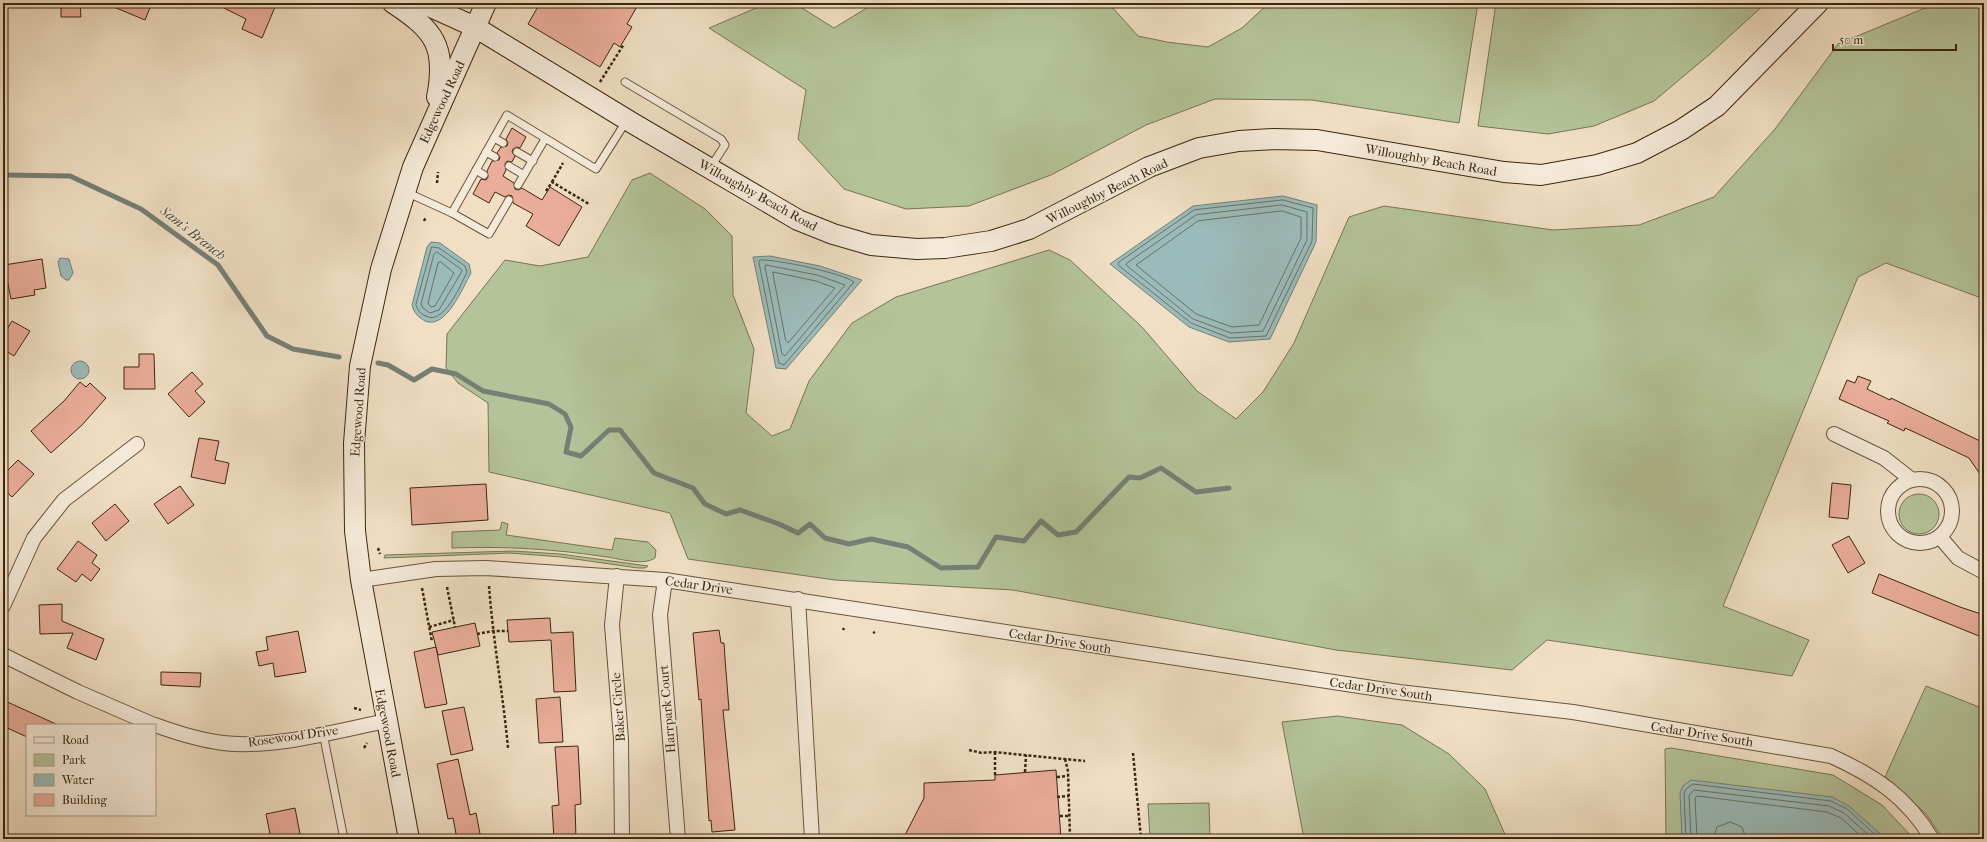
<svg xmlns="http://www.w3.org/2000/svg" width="1987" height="842" font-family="'IM FELL French Canon',serif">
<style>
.green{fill:#b4c399;stroke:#787554}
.water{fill:#9bbbba;stroke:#758075}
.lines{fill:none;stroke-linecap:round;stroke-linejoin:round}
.shore{stroke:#6b7164;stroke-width:1}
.stream{stroke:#758075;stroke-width:5}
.building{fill:#eaad9b;stroke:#3b270e}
.lane-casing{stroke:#68553c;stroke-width:9}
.street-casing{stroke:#68553c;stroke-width:16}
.secondary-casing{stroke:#3b270e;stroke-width:22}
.path{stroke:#3b270e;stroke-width:2.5;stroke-dasharray:3 2;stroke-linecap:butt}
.lane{stroke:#f5ead9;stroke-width:7}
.street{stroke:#f5ead9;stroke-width:14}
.secondary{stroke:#f5ead9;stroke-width:20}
.labels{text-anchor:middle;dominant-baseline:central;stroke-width:3;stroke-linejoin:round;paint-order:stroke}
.street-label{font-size:13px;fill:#3b270e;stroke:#f5ead9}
.water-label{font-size:14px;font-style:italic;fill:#534c39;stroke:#f5ead9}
</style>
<rect width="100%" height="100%" fill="#f0dfc4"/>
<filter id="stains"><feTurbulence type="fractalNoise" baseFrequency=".005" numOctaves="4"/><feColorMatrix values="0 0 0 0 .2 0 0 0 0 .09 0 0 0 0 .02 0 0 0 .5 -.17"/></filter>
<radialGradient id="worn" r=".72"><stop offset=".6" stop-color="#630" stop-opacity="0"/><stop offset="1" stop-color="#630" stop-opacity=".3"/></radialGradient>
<!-- green -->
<g class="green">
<polygon points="768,3 794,3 834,28 875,3 1112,3 1113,8 1138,36 1167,42 1208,47 1242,28 1269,3 1478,3 1459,123 1312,100 1215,99 1146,125 1051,175 969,206 906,209 844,189 798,139 806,90 709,28"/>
<polygon points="1496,3 1766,3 1710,54 1654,101 1594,126 1548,134 1478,126"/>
<polygon points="1937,3 1984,3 1984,299 1886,263 1858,277 1723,606 1809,640 1792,676 1547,640 1512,670 1336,650 1013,590 835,580 688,559 670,513 489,472 488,403 458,383 446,368 447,334 505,260 540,266 588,257 632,180 650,173 705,209 732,236 733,295 754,349 746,413 772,436 790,429 809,381 852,323 896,297 1049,250 1070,260 1142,327 1197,391 1236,419 1263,392 1294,343 1349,217 1384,206 1553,230 1639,225 1714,197 1775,129 1838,44"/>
<circle cx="1919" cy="514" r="20"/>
<path d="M 502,522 L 508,524 L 506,535 L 612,550 L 615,538 L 648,542 L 656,550 L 655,558 C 643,566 621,559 607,557 C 554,549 505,546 452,548 L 452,532 L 500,530 Z"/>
<polygon points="513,551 560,554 648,566 645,568 638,568 561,557 510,553 384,558 385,555"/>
<polygon points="1926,686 1984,709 1984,839 1943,839 1926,814 1885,777"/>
<polygon points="1337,716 1402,725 1449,754 1485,789 1507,839 1304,839 1282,722"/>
<polygon points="1671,748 1833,775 1882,805 1914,839 1666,839 1665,749"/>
<polygon points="1209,803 1210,839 1150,839 1148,804"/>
</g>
<!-- water -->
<g class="water">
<polygon points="1283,196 1317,205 1316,242 1270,339 1229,342 1189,327 1110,264 1193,206"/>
<path d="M 431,242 L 440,243 L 469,264 L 471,273 C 463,287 446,330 425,321 C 418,317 414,313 412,305 L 427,247 Z"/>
<polygon points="770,256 820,266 862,280 786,369 776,368 753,257"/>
<polygon points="60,258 69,259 73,273 69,280 66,280 61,276 58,262"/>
<circle cx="80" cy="370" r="9"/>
<polygon points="1691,780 1832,797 1849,806 1886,839 1736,839 1730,837 1724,839 1682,839 1680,793 1683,786"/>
</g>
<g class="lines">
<!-- shore -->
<g class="shore">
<polygon points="1283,200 1313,208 1312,241 1266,336 1230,338 1191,323 1118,265 1119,262 1194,210"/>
<polygon points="1282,205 1307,212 1307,240 1263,331 1231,333 1193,319 1126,265 1127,263 1196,215"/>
<polygon points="1282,211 1301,217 1301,238 1259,325 1232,327 1196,314 1136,265 1198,221"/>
<path d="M 432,247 L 439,248 L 465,266 L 467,272 C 461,285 443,326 426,316 C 420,314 418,310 416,305 Z"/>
<polygon points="437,252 461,269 462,271 439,310 430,313 423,308 421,304 434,254"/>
<path d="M 760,260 C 776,259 842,273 854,282 L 784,365 L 779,363 L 759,263 Z"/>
<polygon points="441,262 454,273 435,306 431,307 428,303 438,263"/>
<polygon points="766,265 817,275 845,285 785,356 782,354 765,267"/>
<polygon points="773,272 816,281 835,288 788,343 786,341"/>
<polyline points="1686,839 1684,793 1686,789 1693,784 1831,801 1847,809 1880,839"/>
<polyline points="1691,839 1689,795 1694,790 1829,806 1844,813 1873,839"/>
<polyline points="1697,839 1695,798 1697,796 1827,812 1841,818 1864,839"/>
<polyline points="1713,839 1717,827 1730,822 1742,827 1746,839"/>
</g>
<!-- stream -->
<g class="stream">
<polyline points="3,175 70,176 141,209 218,265 267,336 293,349 339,357"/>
<polyline points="378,363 388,365 414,380 432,369 456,374 483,391 549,404 565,414 571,427 566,452 581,456 609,430 620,430 654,473 693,488 705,504 726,514 740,510 779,524 798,533 810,524 825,538 849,544 871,539 908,547 941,568 978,567 996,537 1024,541 1041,521 1058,535 1076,532 1129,477 1140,478 1161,468 1196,492 1229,488"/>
</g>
</g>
<!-- building -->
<g class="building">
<polygon points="61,3 80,3 81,17 61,17"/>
<polygon points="104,3 152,3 145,20"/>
<polygon points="214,3 267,3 275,7 262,38 242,29 246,19"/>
<polygon points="540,3 639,3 627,24 632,27 620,47 614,43 600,67 528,24"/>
<polygon points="512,128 526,137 520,148 517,147 513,149 512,152 515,156 512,162 507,161 505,164 506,170 503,176 514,183 515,189 518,190 522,188 542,200 550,187 582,207 559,246 526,226 533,214 513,203 512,196 509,195 505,197 495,192 489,203 473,194 481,179 486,180 488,177 487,171 492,161 499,160 500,157 497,153 501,147 507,146 508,143 506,139"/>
<polygon points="42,259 46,288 34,290 35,295 11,299 4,265"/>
<polygon points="12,321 30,331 14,356 3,349 3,336"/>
<polygon points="139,354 154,354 155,389 124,389 124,367 139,367"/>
<polygon points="192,372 203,384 195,391 205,402 189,417 168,394"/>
<polygon points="1858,376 1871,381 1867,389 1890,400 1891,398 1980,441 1984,447 1984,480 1969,458 1914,432 1905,428 1904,431 1887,423 1889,421 1839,399 1847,380 1855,383"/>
<polygon points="80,382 86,387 90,383 106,398 82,425 51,453 31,431 64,401"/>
<polygon points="199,438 219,441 215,460 229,463 225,484 191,477"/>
<polygon points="18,460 34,474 12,497 3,489 3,475"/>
<polygon points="1832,483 1851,485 1848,519 1829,517"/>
<polygon points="486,484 488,520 412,525 410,488"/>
<polygon points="180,486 194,505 168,524 154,504"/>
<polygon points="115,504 129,521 106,541 92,523"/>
<polygon points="1849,536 1865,563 1848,573 1832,545"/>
<polygon points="78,541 97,555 92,563 100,569 91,581 82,574 76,582 57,569"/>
<polygon points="1879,574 1960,607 1984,615 1984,638 1872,593"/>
<polygon points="62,604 62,621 104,639 96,660 67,648 73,633 40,634 39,605"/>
<polygon points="550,618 551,633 573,632 576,691 554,692 551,640 509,642 507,620"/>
<polygon points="475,623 480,646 438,655 432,632"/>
<polygon points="719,630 721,643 724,643 725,658 729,710 723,710 735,830 712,832 711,820 709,821 701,699 699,700 693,633"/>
<polygon points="298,631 306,672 275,677 273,663 259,666 256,652 268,650 266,637"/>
<polygon points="436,647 447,704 425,708 414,652"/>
<polygon points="161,672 201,673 200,687 161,685"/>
<polygon points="560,697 563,742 539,743 536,699"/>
<polygon points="3,700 58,725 27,725 27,737 3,726"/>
<polygon points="464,707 473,750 451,755 442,711"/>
<polygon points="578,746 581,804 575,805 576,839 554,839 552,806 559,805 555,747"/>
<polygon points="458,759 470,815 476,813 481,839 457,839 453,818 448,819 437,764"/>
<polygon points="1056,770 1061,839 903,839 924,798 924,783 995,780 995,775"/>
<polygon points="295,808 301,839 271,839 266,814"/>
</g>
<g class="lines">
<defs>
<g id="lane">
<polyline points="625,82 721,139 725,145 710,168"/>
<polyline points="494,138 503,143"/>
<polyline points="486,152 495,157"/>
<polyline points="517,152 533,161"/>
<polyline points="509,166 524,175"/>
<polyline points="476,170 484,175"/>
<polyline points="518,185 545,139"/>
<polyline points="406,192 452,213 507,115 596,169 627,120"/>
<polyline points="452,213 489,234 509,200"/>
<polyline points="323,733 344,839"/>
</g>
<g id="street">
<polyline points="1834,434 1884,458 1912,480"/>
<circle cx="1920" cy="511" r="32"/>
<polyline points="1940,537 1958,558 1984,572"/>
<polyline points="617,576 612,625 621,739 622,839"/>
<path d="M 361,580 L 436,569 L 486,568 L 665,580 L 1399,692 L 1573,712 L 1831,756 C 1875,776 1907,797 1932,839"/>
<polyline points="665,580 660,615 678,839"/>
<polyline points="798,599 812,839"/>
<polyline points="3,606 34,538 64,500 137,444"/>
<polyline points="3,655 78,692 154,725"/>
<path d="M 155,725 C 177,733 199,740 223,743 C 272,749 337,731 386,721"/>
</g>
<g id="secondary">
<path d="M 393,3 C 434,30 447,46 437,97"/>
<polyline points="422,3 475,27 634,124 798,220 833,234 871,245 917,249 945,248 991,241 1029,229 1149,167 1199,148 1239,141 1274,139 1317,140 1504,172 1541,175 1597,165 1637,153 1681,130 1717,106 1818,3"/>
<polyline points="409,839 361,580 355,531 354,443 360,366 381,269 413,167 486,3"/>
</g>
</defs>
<!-- lane casing -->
<use href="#lane" class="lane-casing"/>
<!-- street casing -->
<use href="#street" class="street-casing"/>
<!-- secondary casing -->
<use href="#secondary" class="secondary-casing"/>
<!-- path -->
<g class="path">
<polyline points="600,82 624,44"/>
<polyline points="552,182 563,163"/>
<polyline points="437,183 438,172"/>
<polyline points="546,191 552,182 589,204"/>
<polyline points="424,221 426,217"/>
<polyline points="378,548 380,554"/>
<path d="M 489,586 C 493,640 503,694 508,748"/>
<polyline points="447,587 455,627"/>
<polyline points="422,588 432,642"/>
<polyline points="429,627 454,620"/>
<polyline points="843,630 844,628"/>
<polyline points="873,632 875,633"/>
<polyline points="477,634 493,631 508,631"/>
<polyline points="354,708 361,710"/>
<polyline points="364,748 367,743"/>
<polyline points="969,750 982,753 993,752 1085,761"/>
<polyline points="995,752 995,775"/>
<polyline points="1133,753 1141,839"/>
<polyline points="1065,759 1068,771 1070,836 1074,839"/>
<polyline points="1025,772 1026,755"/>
<polyline points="1057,777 1068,776"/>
<polyline points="1057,797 1069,796"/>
<polyline points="1060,816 1070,816"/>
</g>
<!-- lane -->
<use href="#lane" class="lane"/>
<!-- street -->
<use href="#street" class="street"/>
<!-- secondary -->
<use href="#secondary" class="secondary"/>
</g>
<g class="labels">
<!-- street labels -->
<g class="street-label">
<text transform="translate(442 102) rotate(-65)">Edgewood Road</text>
<text transform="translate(1431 160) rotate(10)">Willoughby Beach Road</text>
<text transform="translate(1107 191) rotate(-26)">Willoughby Beach Road</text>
<text transform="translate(758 195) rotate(29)">Willoughby Beach Road</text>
<text transform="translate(358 412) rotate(-86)">Edgewood Road</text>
<text transform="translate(699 585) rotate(8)">Cedar Drive</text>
<text transform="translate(1060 641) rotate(9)">Cedar Drive South</text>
<text transform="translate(1381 689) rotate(8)">Cedar Drive South</text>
<text transform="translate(618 707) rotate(-94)">Baker Circle</text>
<text transform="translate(667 709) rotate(-95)">Harrpark Court</text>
<text transform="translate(388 733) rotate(79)">Edgewood Road</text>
<text transform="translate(1702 734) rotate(9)">Cedar Drive South</text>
<text transform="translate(293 736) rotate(-8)">Rosewood Drive</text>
</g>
<!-- water labels -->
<g class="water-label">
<text transform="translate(193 233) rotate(38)">Sam's Branch</text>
</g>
</g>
<!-- margin -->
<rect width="1987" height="842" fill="none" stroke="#f0dfc4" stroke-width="16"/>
<rect x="4" y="4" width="1979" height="834" fill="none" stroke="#3b270e" stroke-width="2"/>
<rect x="8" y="8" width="1971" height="826" fill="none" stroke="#3b270e"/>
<!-- legend -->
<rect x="26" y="724" width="130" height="92" fill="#f5ead9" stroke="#ab9c88"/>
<rect x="34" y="737" width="20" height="6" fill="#f5ead9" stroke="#ab9c88"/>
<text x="62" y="744" font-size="12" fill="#3b270e">Road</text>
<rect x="34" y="754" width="20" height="12" fill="#b4c399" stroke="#ab9c88"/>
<text x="62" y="764" font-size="12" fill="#3b270e">Park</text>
<rect x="34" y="774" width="20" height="12" fill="#9bbbba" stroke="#ab9c88"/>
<text x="62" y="784" font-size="12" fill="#3b270e">Water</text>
<rect x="34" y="794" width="20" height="12" fill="#eaad9b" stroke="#ab9c88"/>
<text x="62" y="804" font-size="12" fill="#3b270e">Building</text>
<!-- scale -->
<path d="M1833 44v6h123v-6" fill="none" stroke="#3b270e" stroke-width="2"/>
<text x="1839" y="44" font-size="12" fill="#3b270e" stroke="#f5ead9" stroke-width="3" paint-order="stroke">50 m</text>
<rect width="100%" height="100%" filter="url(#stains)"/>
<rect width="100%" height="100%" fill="url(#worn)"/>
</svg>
